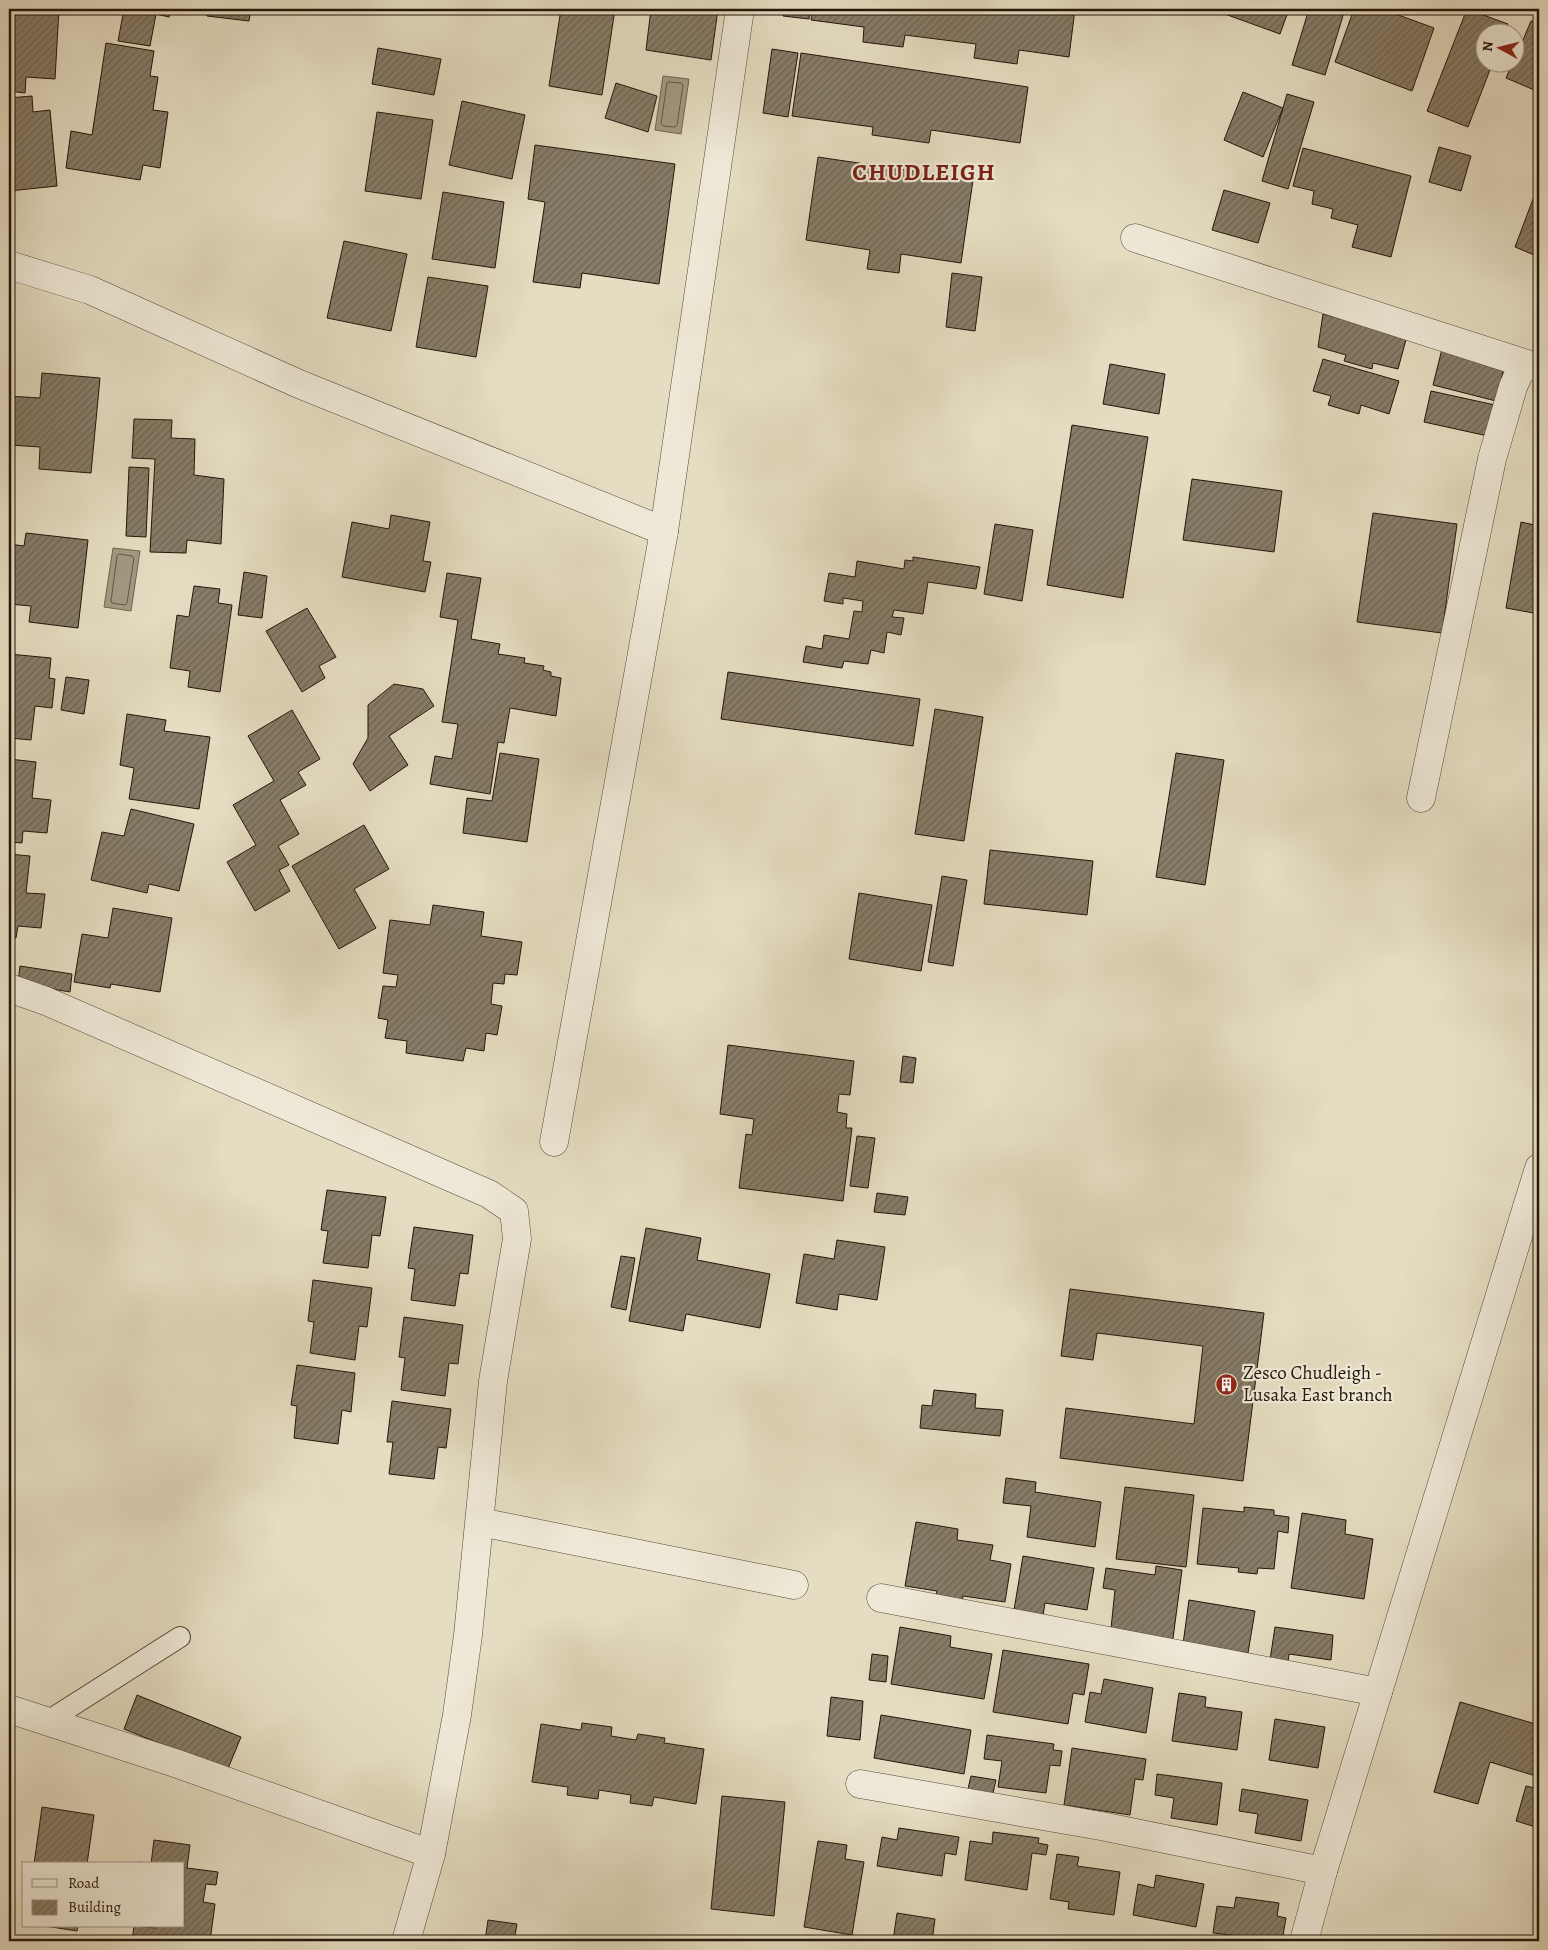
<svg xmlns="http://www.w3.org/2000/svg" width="1548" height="1950" font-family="Alegreya,serif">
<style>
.water{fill:#a39983;stroke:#6f6452}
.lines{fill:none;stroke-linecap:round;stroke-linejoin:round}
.shore{stroke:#625746;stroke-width:1}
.building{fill:url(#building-hatch);stroke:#221509}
.service-casing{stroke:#534737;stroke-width:22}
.minor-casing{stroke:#534737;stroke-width:29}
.service{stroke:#eee9d7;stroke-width:20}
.minor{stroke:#eee9d7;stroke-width:28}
.labels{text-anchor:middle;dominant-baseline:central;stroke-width:4.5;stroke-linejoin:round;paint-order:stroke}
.poi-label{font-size:19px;fill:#221509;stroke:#eee9d7;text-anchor:start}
.district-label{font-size:24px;font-weight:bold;letter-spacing:1px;fill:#7a1f14;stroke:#eee9d7}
</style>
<defs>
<pattern id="building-hatch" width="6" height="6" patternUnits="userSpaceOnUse" patternTransform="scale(1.25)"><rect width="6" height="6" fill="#877d69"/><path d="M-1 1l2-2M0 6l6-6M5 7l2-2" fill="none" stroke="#6e6555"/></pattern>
</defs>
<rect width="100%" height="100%" fill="#e5ddc2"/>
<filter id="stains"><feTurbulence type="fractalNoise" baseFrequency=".004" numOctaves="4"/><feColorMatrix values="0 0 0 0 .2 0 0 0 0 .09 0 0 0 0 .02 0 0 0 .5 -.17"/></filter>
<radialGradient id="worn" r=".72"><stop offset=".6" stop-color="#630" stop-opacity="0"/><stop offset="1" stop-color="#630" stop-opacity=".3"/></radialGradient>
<!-- water -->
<g class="water">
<polygon points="663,76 689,79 681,134 655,130"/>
<polygon points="113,548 140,551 131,611 104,607"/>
</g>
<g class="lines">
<!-- shore -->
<g class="shore">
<polygon points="669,82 681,83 683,85 677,125 675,127 663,126 661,124 667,83"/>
<polygon points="119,554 132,556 134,558 127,603 125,605 112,603 111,601 117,556"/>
</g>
</g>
<!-- building -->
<g class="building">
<polygon points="9,9 59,9 55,79 26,77 25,93 9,91"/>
<polygon points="124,9 171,9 169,17 156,14 150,46 118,41"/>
<polygon points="208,9 251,9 249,21 207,16"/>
<polygon points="561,9 615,9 602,95 549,86"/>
<polygon points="651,9 718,9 711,60 646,50"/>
<polygon points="784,9 810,9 809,19 783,16"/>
<polygon points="812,9 1075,9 1069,57 1019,50 1017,64 974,58 976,44 905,35 903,47 863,42 864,27 811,20"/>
<polygon points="1211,9 1289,9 1280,34"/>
<polygon points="1309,9 1345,9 1325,75 1292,65"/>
<polygon points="1354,9 1382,9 1434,28 1412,91 1335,62"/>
<polygon points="1467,9 1508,24 1505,32 1486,32 1486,62 1493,62 1468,127 1427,111"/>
<polygon points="1531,21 1539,24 1539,92 1506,78 1513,62 1516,62 1516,57"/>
<polygon points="106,43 154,51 150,76 158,77 153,110 168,112 160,168 143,165 140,180 66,168 71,131 92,135"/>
<polygon points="378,48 441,59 434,95 372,84"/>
<polygon points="772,49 798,53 788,117 763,113"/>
<polygon points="801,53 1028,87 1020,143 931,130 929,143 872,135 873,127 792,116"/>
<polygon points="616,83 657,96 648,132 605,118"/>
<polygon points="1243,92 1283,108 1263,157 1224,140"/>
<polygon points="1287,94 1314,102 1288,189 1262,181"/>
<polygon points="32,96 33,112 50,110 57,186 9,191 9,98"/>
<polygon points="462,101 525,115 512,179 449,165"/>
<polygon points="377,112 433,120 421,199 365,191"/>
<polygon points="535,145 675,164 659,284 582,273 580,288 533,282 545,202 528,199"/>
<polygon points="1439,147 1471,156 1461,191 1429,182"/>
<polygon points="1303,148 1411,176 1391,257 1352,247 1358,225 1331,218 1333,209 1312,204 1314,191 1293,186"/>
<polygon points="818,157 973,180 961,263 901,254 899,273 867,269 870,250 806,240"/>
<polygon points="1224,190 1270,203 1258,243 1212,230"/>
<polygon points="1536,191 1539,192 1539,257 1515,247"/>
<polygon points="443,192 504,202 495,268 432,259"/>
<polygon points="344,241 407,254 391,331 327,318"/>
<polygon points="952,273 982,277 975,331 946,327"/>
<polygon points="428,277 488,286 476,357 416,347"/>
<polygon points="1323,314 1407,336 1398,369 1373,363 1372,369 1344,361 1346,355 1318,347"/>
<polygon points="1442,349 1505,364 1496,401 1433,385"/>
<polygon points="1323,359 1399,381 1389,414 1361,405 1359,414 1328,405 1331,396 1313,391"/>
<polygon points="1110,364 1165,374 1159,414 1103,404"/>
<polygon points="42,373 100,378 91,473 39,469 40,447 9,445 9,396 40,398"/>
<polygon points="1431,391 1495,405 1488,436 1424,422"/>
<polygon points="134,419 172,420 171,438 195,439 194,475 224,479 221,544 187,540 186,553 150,552 155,459 132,458"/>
<polygon points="1072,425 1148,437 1123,598 1047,585"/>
<polygon points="129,467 149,468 146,537 126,536"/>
<polygon points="1192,479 1282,491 1274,552 1183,540"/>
<polygon points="1373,513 1457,524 1442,633 1357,622"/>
<polygon points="391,515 430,522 423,561 431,562 425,592 342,577 352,522 389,529"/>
<polygon points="1521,522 1539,526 1539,614 1506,608"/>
<polygon points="995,524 1033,530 1022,601 984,594"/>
<polygon points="26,533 88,540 78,628 29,622 31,606 9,604 9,544 24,546"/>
<polygon points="913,557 980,567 976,589 928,582 923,614 894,610 892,617 904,618 901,635 887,632 884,653 871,650 868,664 844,661 842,668 803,662 806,646 822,649 824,635 849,639 854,611 862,612 863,601 843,598 843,604 824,601 829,573 855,577 857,561 904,569 905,560 913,561"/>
<polygon points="244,572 267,576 262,618 238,615"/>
<polygon points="447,573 481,578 471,639 500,644 498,654 525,658 524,663 544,666 543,670 551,672 551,676 561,678 556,716 510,708 504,743 498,742 490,794 430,784 435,756 452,759 458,724 442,722 458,620 440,617"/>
<polygon points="194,586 220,589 218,603 232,605 220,692 188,687 190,671 170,668 177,615 189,617"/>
<polygon points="307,608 336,657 319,666 325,678 302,692 266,631"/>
<polygon points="9,654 51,658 49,678 55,679 52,708 35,706 31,740 9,738"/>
<polygon points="728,672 920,699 913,746 721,719"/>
<polygon points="66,677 89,680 84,714 61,710"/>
<polygon points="394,684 423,689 434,706 389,736 408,765 370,791 353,764 368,738 368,705"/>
<polygon points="935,709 983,717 964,841 915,834"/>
<polygon points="292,710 320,759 298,772 306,785 280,800 299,834 278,846 289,865 279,870 290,891 255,911 227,862 256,845 233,805 274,781 248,736"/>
<polygon points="127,714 166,720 164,731 210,737 199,809 129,799 134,768 120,765"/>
<polygon points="500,753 539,759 527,842 463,833 467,798 492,801"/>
<polygon points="1176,753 1224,760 1205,885 1156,877"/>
<polygon points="9,759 36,762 32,798 51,800 47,833 23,831 22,843 9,842"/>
<polygon points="131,809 194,824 179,891 149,884 147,893 91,880 102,832 124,836"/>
<polygon points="364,825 389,869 354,889 376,928 339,949 292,866"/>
<polygon points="990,850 1093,861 1087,915 984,904"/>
<polygon points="9,854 30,856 26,893 45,894 41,928 18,926 16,938 9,937"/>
<polygon points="942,876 967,880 953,966 928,962"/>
<polygon points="859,893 932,905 921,971 849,959"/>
<polygon points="433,905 484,912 481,936 522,942 517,975 505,974 504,984 493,983 491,1004 502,1006 497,1035 486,1033 484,1051 466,1048 463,1061 406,1053 407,1041 385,1038 388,1020 378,1018 383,986 396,987 398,975 383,973 390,920 430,925"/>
<polygon points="113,908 172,918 160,992 111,984 110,988 74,982 82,934 108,938"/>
<polygon points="20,966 72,974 70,992 18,983"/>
<polygon points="728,1045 854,1061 850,1095 839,1094 837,1112 847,1114 846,1128 852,1128 843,1201 739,1188 746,1134 752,1135 754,1119 720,1114"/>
<polygon points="903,1056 916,1058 913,1083 900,1082"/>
<polygon points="857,1136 875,1138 868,1188 850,1186"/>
<polygon points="327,1190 386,1197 380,1236 372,1235 368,1268 323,1263 328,1231 321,1230"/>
<polygon points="877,1193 908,1197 905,1215 874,1212"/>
<polygon points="414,1227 473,1235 468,1274 460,1273 455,1306 411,1300 415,1269 408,1268"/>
<polygon points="646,1228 701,1238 697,1260 770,1274 760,1328 686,1314 683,1331 629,1321"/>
<polygon points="837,1240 885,1247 877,1300 839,1294 837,1310 796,1303 804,1254 834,1259"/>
<polygon points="621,1256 635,1258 626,1310 611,1307"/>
<polygon points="313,1280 372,1288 367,1327 359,1326 355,1360 310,1353 314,1322 308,1321"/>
<polygon points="1070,1289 1264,1313 1243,1481 1060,1458 1066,1408 1194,1424 1203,1346 1097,1333 1093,1360 1061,1356"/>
<polygon points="404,1317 463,1325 458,1364 449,1363 445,1396 401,1390 405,1358 399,1357"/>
<polygon points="297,1365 355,1373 351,1412 342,1410 338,1444 294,1438 297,1406 291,1405"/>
<polygon points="934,1390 976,1394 975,1408 1003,1410 1000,1436 920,1428 922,1405 932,1406"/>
<polygon points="392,1401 451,1409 446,1448 438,1447 434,1479 389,1474 393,1442 387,1442"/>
<polygon points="1006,1478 1036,1482 1035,1492 1101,1502 1095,1547 1027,1537 1031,1506 1003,1503"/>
<polygon points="1125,1487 1194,1495 1186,1567 1116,1559"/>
<polygon points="1244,1507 1274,1510 1274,1515 1289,1517 1288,1533 1278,1531 1274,1569 1258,1568 1257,1574 1238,1572 1239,1568 1197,1564 1203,1508 1244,1512"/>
<polygon points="1302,1513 1346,1520 1345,1534 1373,1539 1364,1599 1291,1588"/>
<polygon points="916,1522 958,1529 957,1540 993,1545 990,1560 1011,1564 1005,1602 963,1596 961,1608 934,1604 937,1591 905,1586"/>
<polygon points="1023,1556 1094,1568 1087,1610 1045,1603 1043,1615 1014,1610"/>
<polygon points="1156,1566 1182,1570 1172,1646 1110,1638 1115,1590 1103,1588 1106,1568 1155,1575"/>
<polygon points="1189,1600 1255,1611 1248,1653 1183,1644"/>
<polygon points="900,1627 951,1636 950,1647 992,1654 984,1699 891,1684"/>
<polygon points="1275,1627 1333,1635 1331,1660 1289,1654 1288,1662 1270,1660"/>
<polygon points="1003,1650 1089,1664 1084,1695 1073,1693 1068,1724 993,1712"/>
<polygon points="872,1654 888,1656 886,1682 869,1680"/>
<polygon points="1104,1679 1153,1688 1146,1733 1085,1722 1090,1692 1101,1694"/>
<polygon points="1179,1693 1206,1697 1205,1707 1242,1712 1237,1750 1172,1741"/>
<polygon points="137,1695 241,1737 227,1771 124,1729"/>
<polygon points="831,1697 863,1701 860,1740 827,1736"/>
<polygon points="1460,1702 1539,1725 1539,1777 1490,1762 1478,1804 1434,1792"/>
<polygon points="881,1715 971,1730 964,1774 874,1758"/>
<polygon points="1275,1719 1325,1727 1318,1768 1269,1760"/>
<polygon points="582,1723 612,1727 611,1736 636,1740 638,1734 665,1738 664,1743 704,1749 696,1804 654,1797 652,1806 630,1803 631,1795 599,1790 598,1799 567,1795 568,1787 532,1782 541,1724 581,1730"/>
<polygon points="987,1735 1054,1744 1053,1750 1062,1751 1060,1766 1050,1765 1046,1793 998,1787 1002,1761 984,1759"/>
<polygon points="1072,1748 1146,1759 1143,1780 1135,1779 1130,1815 1064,1805"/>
<polygon points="1157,1774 1222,1783 1217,1825 1171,1818 1174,1798 1155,1795"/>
<polygon points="971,1776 996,1780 992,1797 967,1793"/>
<polygon points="1526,1786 1539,1789 1539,1828 1516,1821"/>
<polygon points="1242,1789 1308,1800 1301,1841 1255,1833 1258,1814 1239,1811"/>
<polygon points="722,1796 785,1802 774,1916 711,1909"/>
<polygon points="42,1807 94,1815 87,1864 34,1864"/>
<polygon points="899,1828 959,1837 956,1855 945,1853 942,1876 877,1866 882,1837 897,1840"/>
<polygon points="993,1832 1039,1838 1038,1843 1048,1845 1046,1855 1032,1853 1027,1890 965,1880 970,1841 992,1844"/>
<polygon points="154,1840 190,1845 187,1868 218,1872 216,1885 206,1884 203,1902 215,1904 210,1941 132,1941 134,1926 155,1928 156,1926 184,1926 184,1864 138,1864 138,1862 151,1864"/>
<polygon points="818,1841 847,1845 845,1859 864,1862 852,1935 804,1927"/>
<polygon points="1057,1854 1079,1857 1077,1866 1120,1872 1114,1915 1068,1909 1069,1902 1050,1899"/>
<polygon points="1156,1875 1204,1884 1196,1927 1133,1915 1138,1884 1154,1888"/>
<polygon points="1236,1897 1279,1903 1277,1916 1286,1918 1282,1941 1213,1933 1217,1906 1234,1908"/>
<polygon points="897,1913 935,1919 932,1941 893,1941"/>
<polygon points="488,1920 517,1924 514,1941 485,1941"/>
<polygon points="45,1926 78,1926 77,1931"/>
<polygon points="728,1936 765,1939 765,1941 728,1941"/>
</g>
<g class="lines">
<defs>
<polyline id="service" points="48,1721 180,1637"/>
<g id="minor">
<polyline points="1135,238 1539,368"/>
<polyline points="9,265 90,290 299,384 664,531"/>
<polyline points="1421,798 1492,459 1513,387 1523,364"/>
<polyline points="9,988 46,1001 489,1194 514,1211 517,1239 493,1381 468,1635 457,1715 431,1854 406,1941"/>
<polyline points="554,1142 664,531 740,9"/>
<polyline points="480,1522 794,1585"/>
<polyline points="881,1598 1378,1692"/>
<polyline points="9,1709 175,1763 431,1854"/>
<polyline points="860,1784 1101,1826 1323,1871"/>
<polyline points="1304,1941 1323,1871 1539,1168"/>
</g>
</defs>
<!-- service casing -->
<use href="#service" class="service-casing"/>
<!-- minor casing -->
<use href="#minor" class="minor-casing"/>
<!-- service -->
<use href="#service" class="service"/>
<!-- minor -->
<use href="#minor" class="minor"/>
</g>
<!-- icons -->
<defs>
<symbol id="building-disc" viewBox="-11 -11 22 22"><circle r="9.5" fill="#8f2418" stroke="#eee9d7"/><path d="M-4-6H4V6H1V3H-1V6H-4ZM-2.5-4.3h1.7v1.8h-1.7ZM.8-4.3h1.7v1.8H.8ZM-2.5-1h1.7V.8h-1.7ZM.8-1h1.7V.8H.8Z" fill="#fff"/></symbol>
</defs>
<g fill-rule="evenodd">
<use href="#building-disc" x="1214" y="1372" width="25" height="25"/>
</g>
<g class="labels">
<!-- poi labels -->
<g class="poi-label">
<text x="1243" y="1373">Zesco Chudleigh -<tspan x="1243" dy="22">Lusaka East branch</tspan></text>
</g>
<!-- district labels -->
<g class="district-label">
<text x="924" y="172">CHUDLEIGH</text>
</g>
</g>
<!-- margin -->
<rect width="1548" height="1950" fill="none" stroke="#e5ddc2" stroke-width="30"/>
<rect x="10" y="10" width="1528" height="1930" fill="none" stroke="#221509" stroke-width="2.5"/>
<rect x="15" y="15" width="1518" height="1920" fill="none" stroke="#221509"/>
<!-- legend -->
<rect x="22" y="1862" width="162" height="65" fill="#eee9d7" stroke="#9c9485"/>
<rect x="32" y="1879" width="25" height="8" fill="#eee9d7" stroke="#9c9485"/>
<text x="68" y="1888" font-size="15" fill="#221509">Road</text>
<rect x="32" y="1900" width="25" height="15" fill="url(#building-hatch)" stroke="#9c9485"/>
<text x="68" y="1912" font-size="15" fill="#221509">Building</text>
<!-- north arrow -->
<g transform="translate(1500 48) rotate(277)"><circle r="24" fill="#eee9d7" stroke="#9c9485"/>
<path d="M0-4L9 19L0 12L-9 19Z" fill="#8f2418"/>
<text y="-8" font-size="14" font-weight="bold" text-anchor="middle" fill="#221509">N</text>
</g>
<rect width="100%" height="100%" filter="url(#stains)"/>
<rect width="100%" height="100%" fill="url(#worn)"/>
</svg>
